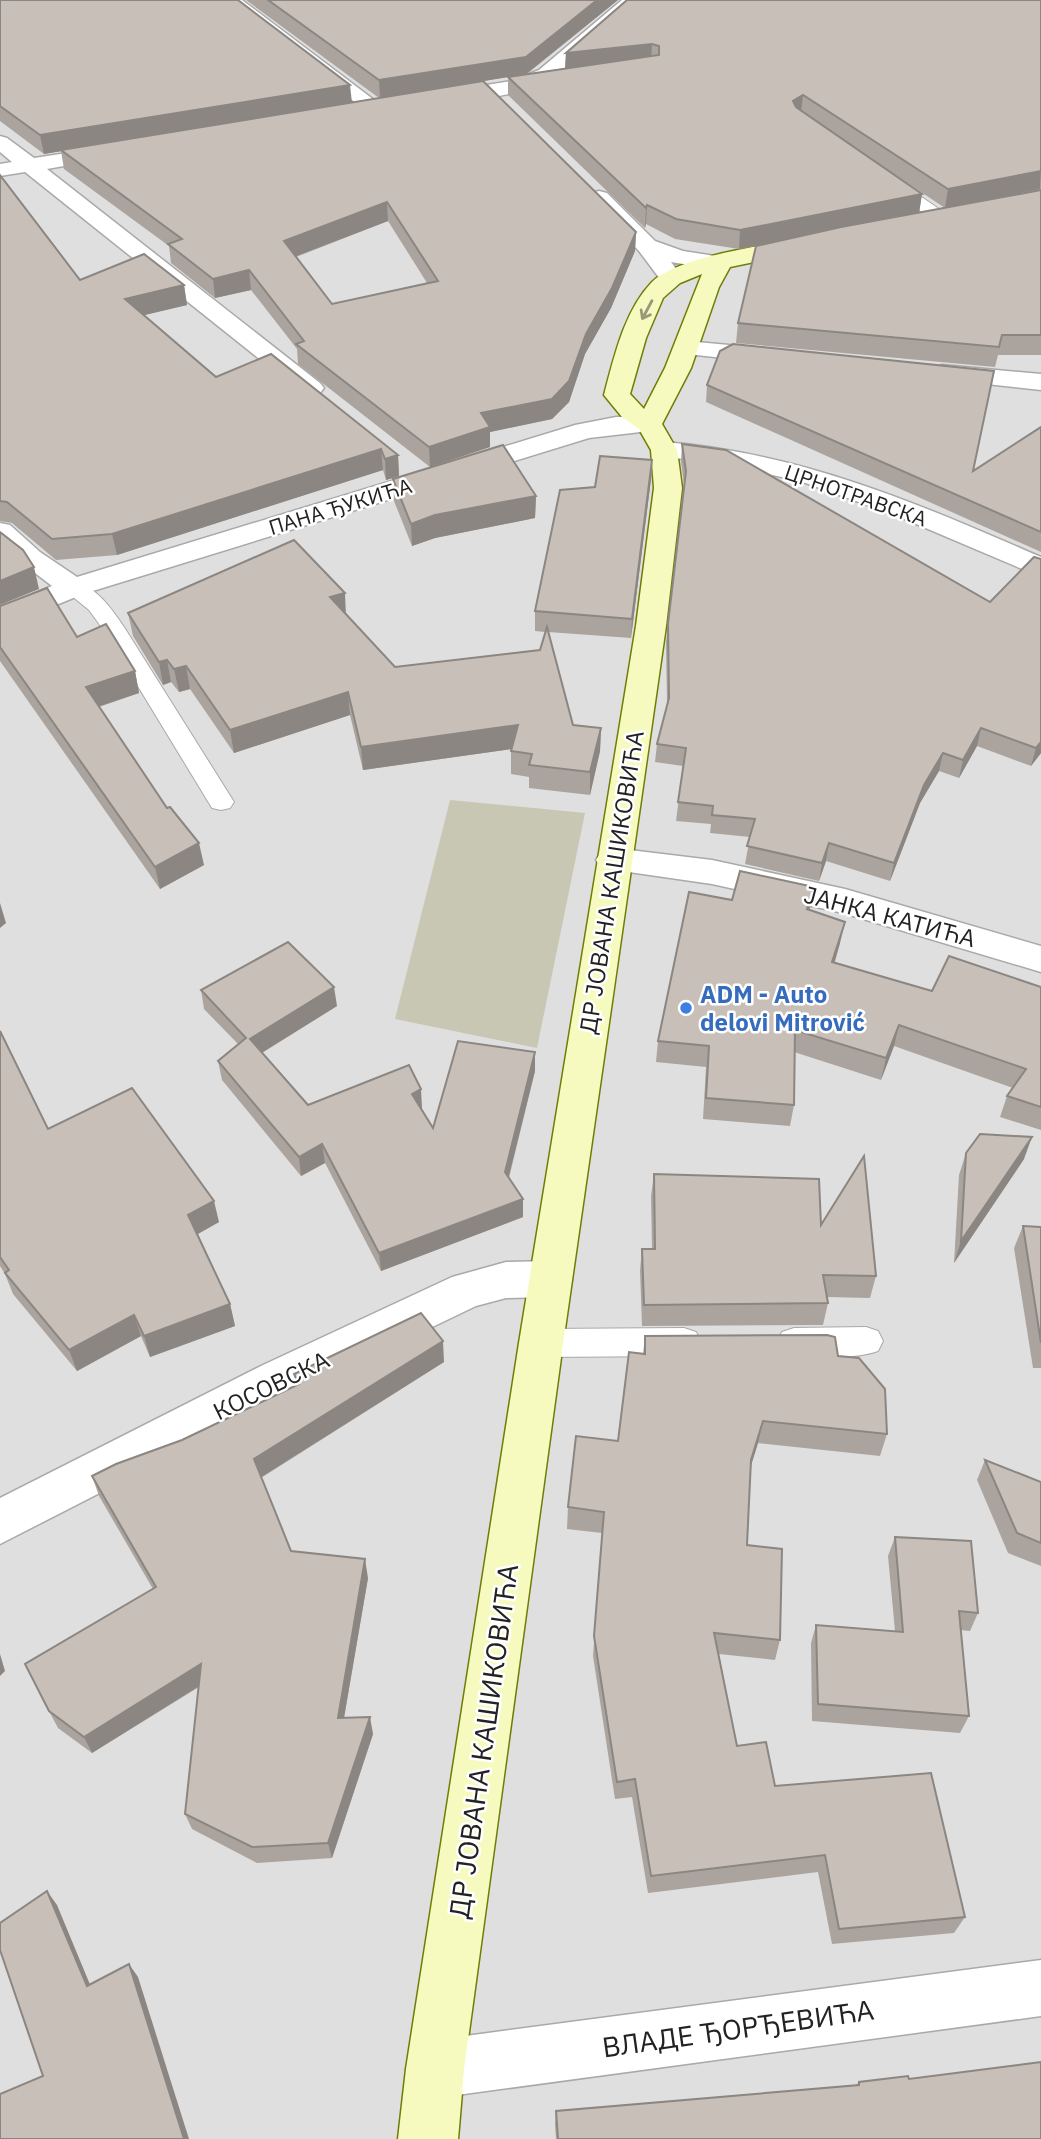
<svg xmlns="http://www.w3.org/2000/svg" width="1041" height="2139" font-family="'IBM Plex Sans',sans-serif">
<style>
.residential{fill:#e0dfdf}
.construction{fill:#c7c7b4}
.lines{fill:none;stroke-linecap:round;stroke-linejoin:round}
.lane-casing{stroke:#a9a9a9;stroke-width:2}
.street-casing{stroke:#a9a9a9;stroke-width:3}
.secondary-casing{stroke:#707d05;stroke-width:3}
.lane{fill:#fff;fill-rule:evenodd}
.street{fill:#fff;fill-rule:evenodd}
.secondary{fill:#f7fabf;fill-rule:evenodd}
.wall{fill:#aba49e;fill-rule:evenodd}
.shaded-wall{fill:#8b8681}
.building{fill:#c7bfb8;stroke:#8b8681;stroke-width:2;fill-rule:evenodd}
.oneway{stroke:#979978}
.shop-dot{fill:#3f7fe0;stroke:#fff;stroke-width:2.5}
.labels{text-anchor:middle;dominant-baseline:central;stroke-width:5;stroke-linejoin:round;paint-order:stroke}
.far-street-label{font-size:21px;fill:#222;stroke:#fff}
.street-label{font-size:24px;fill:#222;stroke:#fff}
.shop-label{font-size:24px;font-weight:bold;fill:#366cbe;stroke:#fff;text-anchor:start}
.near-street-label{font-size:28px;fill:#222;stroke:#fff}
</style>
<rect width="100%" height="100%" fill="#f2efe9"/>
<!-- residential -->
<rect class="residential" x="0" y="0" width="1041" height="2139"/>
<!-- construction -->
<polygon class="construction" points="450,800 585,813 537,1048 395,1019"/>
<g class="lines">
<defs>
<g id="lane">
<polygon points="888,177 894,178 952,218 943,223 937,222 882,186 880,182"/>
<path d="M 73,581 C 97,587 111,608 124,627 L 234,802 L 230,808 L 221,810 L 212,808 L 105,632 L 89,610 L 62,588 L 65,583 Z"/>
<path d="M 866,1327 L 878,1331 L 883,1341 L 878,1351 C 856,1359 804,1360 782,1352 L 777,1342 L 782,1332 L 794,1328 Z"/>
<polygon points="684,1328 696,1332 701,1342 696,1352 684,1356 541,1357 529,1353 524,1343 529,1333 541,1329"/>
</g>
<g id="street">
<polygon points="222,0 242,0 386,109 383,113 369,113"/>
<path d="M 622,0 L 642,0 L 553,78 C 520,97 479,98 442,104 L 435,102 L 432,98 L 435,94 L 442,92 L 512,81 L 539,70 Z"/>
<polygon points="0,136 7,138 34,158 113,146 120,148 123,152 120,156 47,169 320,383 324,388 320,393 311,396 302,393 25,172 0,176 0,164 12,162 0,152"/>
<polygon points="599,191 607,193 655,241 683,251 728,258 732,263 728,268 720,270 671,262 683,278 679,283 663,283 639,251 588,198 591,193"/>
<polygon points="686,341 771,349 780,351 783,356 780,361 771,363 677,353 674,348 677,343"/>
<polygon points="942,365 1041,374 1041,390 933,378 929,373 933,368"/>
<polygon points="649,416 658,418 662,424 658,430 589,438 83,594 0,628 0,608 52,586 0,546 0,523 10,525 40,552 77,577 575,425 616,417"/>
<path d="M 664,442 C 801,453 917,503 1041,557 L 1041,577 L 895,515 L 800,481 L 712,462 L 655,456 L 651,450 L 655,444 Z"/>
<polygon points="613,848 712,860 845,889 1041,946 1041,972 843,913 712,884 601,868 596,860 601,852"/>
<polygon points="551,1261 566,1266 572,1279 566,1292 551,1297 506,1298 476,1306 295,1393 0,1544 0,1498 263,1365 452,1277 506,1262"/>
<polygon points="1041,1960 1041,2016 435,2098 415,2089 406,2069 415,2049 435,2040"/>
</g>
<path id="secondary" d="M 805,238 L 813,240 L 816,245 L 813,250 L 730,267 L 719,287 L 691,368 L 662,424 L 677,450 L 682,488 L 666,626 L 563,1343 L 464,2069 L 458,2139 L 398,2139 L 406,2069 L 519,1343 L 636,626 L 654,488 L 651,450 L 639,429 L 622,417 L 604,395 C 614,358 624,311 652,282 C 678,256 768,245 805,238 ZM 702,274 L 665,368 L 644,409 L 630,394 L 646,338 L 663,298 L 680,283 Z"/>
</defs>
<!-- lane casing -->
<use href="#lane" class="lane-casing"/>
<!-- street casing -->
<use href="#street" class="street-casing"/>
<!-- secondary casing -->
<use href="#secondary" class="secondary-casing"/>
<!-- lane -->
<use href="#lane" class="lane"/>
<!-- street -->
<use href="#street" class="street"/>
<!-- secondary -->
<use href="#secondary" class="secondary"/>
</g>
<!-- wall -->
<g class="wall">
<path d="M 0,0 L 352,103 L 379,98 L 246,0 L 618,0 L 527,74 L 565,68 L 566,53 L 1041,0 L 1041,190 L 945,208 L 900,178 L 922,194 L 919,213 L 1041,190 L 1041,355 L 998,355 L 995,367 L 736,343 L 738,323 L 771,243 L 739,249 L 675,239 L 646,224 L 645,228 L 508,95 L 508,77 L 483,81 L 636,232 L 635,251 L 611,308 L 585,354 L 569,402 L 552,419 L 490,432 L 490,447 L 430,467 L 298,364 L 297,349 L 251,290 L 215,298 L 171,263 L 169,246 L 64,169 L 61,151 L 44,154 L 0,121 ZM 388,221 L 427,283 L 332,304 L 296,257 Z"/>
<polygon points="0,175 80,280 184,285 187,305 144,315 216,377 398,455 399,476 386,480 383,470 117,555 56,560 12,523 0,521"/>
<polygon points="707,385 973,471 1041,427 1041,552 706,402"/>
<polygon points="682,444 990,602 1041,559 1041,753 1031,766 977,746 959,778 939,771 920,803 890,881 826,861 819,881 745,864 750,837 710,833 711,824 676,821 683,766 655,762 657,744 667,704 666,642 684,485 681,461"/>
<polygon points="652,460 651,479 631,638 548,632 573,725 601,728 600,751 590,795 529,788 529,777 511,774 511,749 363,770 350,715 234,753 190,689 179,692 171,682 163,685 133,636 128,613 346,614 395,667 540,650 545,632 535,631 535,611 595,487"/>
<polygon points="393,479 536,496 535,518 435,538 412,546 394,501"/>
<polygon points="0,606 77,637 135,671 139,693 99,707 204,865 160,889 0,661"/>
<polygon points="732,900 810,910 840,943 835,962 932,991 1041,987 1041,1130 1000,1117 1007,1096 1013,1088 894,1046 881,1080 794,1052 794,1105 790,1126 703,1119 706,1067 656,1062 658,1041"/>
<polygon points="201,990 337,1006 262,1053 308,1105 422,1108 421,1109 433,1128 535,1071 509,1178 523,1199 523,1217 381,1271 325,1163 301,1176 222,1080 218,1061 238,1044 204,1009"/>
<polygon points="0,1031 48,1129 219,1222 198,1234 230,1304 235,1326 150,1357 141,1336 77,1371 13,1294 5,1274 0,1266"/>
<polygon points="966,1153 1024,1159 954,1263 959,1175"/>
<polygon points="654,1174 821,1225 876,1276 870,1298 827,1297 828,1303 823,1325 642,1326 640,1270 642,1249 652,1249 651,1196"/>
<polygon points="1023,1226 1041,1227 1041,1368 1033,1368 1014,1248"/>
<polygon points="645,1336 838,1356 887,1434 880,1456 758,1443 750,1468 747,1545 780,1640 775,1660 719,1654 737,1746 775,1786 965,1917 954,1933 832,1944 818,1872 648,1893 632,1797 615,1799 593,1656 602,1533 567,1529 568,1507 618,1441 643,1354"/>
<polygon points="444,1362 261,1478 291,1551 368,1578 344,1718 373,1734 332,1858 257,1863 192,1829 185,1814 199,1687 92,1753 58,1728 49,1711 153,1589 99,1496 92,1476 182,1440 296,1386 294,1374"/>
<polygon points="985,1460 1041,1482 1041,1566 1008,1553 977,1480"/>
<polygon points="895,1537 978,1613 970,1631 960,1630 969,1716 960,1733 812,1721 811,1643 816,1625 895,1631 888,1556"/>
<polygon points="909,2079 1041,2139 556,2139 555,2124 556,2111 856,2085 859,2082"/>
</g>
<!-- shaded-wall -->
<g class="shaded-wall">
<polygon points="597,0 618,0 526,74 380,98 379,80"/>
<polygon points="652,44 651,61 565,71 566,53"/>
<polygon points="350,85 352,103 44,154 40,135"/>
<polygon points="803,95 801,113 793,101"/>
<polygon points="1041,171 1040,189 945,208 948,189"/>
<polygon points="922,194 919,213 739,249 740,230"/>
<polygon points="387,202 388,221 286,260 284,241"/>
<polygon points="647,205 646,224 645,228 646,208"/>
<polygon points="636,232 635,251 611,308 585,354 569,402 552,419 490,432 490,447 430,467 429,447 481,413"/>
<polygon points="249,270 251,290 215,298 213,279"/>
<polygon points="184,285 187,305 128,319 125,299"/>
<polygon points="381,449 383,470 117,555 112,534"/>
<polygon points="398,455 399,476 386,480 385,459"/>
<polygon points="652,460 651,479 631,638 632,619"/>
<polygon points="536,496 535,518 435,538 412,546 411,524 435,515"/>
<polygon points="34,567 39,589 0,605 0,581"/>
<polygon points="345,593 346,616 330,597"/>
<polygon points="167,660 171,682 163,685 159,662"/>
<polygon points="186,666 190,689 179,692 174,669"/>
<polygon points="135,671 139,693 91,709 86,687"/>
<polygon points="348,692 350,715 234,753 230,730"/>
<polygon points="518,725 518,748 363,770 361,747"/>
<polygon points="601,728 600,751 590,795 590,772"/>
<polygon points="981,728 977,746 959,778 963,760"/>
<polygon points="1041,742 1041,753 1031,766 1036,748"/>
<polygon points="943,753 939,771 920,803 890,881 894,863 924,785"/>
<polygon points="199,843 204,865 160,889 155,867"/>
<polygon points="829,843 826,861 819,881 822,863"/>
<polygon points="814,887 810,908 803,931 807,909"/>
<polygon points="0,903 6,923 0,928"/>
<polygon points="845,922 840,943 828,983 832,962"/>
<polygon points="334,987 337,1006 253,1058 250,1039"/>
<polygon points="899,1025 894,1046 881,1080 886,1058"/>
<polygon points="535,1052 535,1071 505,1191 505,1172"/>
<polygon points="421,1089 422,1108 414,1113 412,1094"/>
<polygon points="1032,1137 1024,1159 954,1263 961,1241"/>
<polygon points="322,1144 325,1163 301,1176 299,1157"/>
<polygon points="523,1199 523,1217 381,1271 379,1253"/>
<polygon points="214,1201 219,1222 194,1236 188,1215"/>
<polygon points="230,1304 235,1326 150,1357 144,1336"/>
<polygon points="134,1315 141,1336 77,1371 69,1350"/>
<polygon points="443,1341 444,1362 258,1479 254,1459"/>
<polygon points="763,1421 758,1443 746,1482 751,1460"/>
<polygon points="365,1559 368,1578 341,1735 338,1718"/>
<polygon points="0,1654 5,1671 0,1676"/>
<polygon points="201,1664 207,1681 92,1753 84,1737"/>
<polygon points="370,1717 373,1734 332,1858 328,1843"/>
<polygon points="47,1891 57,1905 96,1999 87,1986"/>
<polygon points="129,1964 138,1977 189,2139 184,2139"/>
</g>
<!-- building -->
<g class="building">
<polygon points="0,0 238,0 350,85 40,135 0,106"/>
<polygon points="268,0 597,0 526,57 379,80"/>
<polygon points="627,0 1041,0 1041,171 948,189 803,95 793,101 796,107 922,194 740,230 676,219 647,205 646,208 508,77 659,55 659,46 652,44 566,53"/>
<path d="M 483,81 L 636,232 L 612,288 L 586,334 L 569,381 L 552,399 L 481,413 L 490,427 L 429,447 L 296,344 L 304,341 L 249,270 L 213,279 L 168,244 L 182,239 L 61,150 ZM 387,202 L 438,281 L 332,304 L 284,241 Z"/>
<polygon points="0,175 80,280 144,254 184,285 125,299 216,377 271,354 398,455 385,459 381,449 112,534 52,539 7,502 0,501"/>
<polygon points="1041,190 1041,335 1002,335 999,347 738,323 756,246 841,227"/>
<polygon points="733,344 994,371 973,471 1041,427 1041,532 707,385 720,351"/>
<polygon points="682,444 726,450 990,602 1034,557 1041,559 1041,742 1036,748 981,728 963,760 943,753 924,785 894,863 829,843 822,863 747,846 755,819 712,815 713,806 678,802 686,748 657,744 669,698 668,624 686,471"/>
<polygon points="503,445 536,496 435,515 411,524 393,479"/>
<polygon points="600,456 652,460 632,619 535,611 560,490 595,487"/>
<polygon points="0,532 23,550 34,567 0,581"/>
<polygon points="294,540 345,593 330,597 395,667 540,650 547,627 573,725 601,728 590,772 529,765 532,754 511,751 518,725 361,747 348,692 230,730 186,666 174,669 167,660 159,662 128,613"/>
<polygon points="47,588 77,637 106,624 135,671 86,687 167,808 170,807 199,843 155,867 0,647 0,606"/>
<polygon points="740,871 814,887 807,909 845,922 832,962 932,991 949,956 1041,987 1041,1107 1007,1096 1026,1069 899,1025 886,1058 795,1030 794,1105 706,1098 709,1046 658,1041 689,892 732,900"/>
<polygon points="288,942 334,987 250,1039 308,1105 409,1065 421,1089 412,1094 433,1128 458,1041 535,1052 505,1172 523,1199 379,1253 322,1144 299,1157 218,1061 246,1038 201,990"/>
<polygon points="0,1031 48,1129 132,1088 214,1201 188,1215 230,1304 144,1336 134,1315 69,1350 5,1273 9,1270 0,1257"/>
<polygon points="980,1134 1032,1137 961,1241 966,1153"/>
<polygon points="864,1156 876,1276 823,1275 828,1303 644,1305 642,1249 655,1249 654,1174 819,1179 821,1225"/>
<polygon points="1023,1226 1041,1227 1041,1343"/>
<polygon points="421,1313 443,1341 254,1459 291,1551 365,1559 338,1718 370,1717 328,1843 252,1847 185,1814 201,1664 84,1737 49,1711 25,1664 156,1587 92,1476 116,1464 182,1440 299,1384 294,1374"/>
<polygon points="827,1335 835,1337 838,1356 859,1358 885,1389 887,1434 763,1421 751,1460 747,1545 782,1549 780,1640 714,1633 737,1746 766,1742 775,1786 931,1773 965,1917 839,1929 825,1855 651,1876 635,1779 617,1782 594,1636 604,1512 568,1507 576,1436 618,1441 629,1352 645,1354 645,1336"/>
<polygon points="985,1460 1041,1482 1041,1543 1017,1533"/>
<polygon points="895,1537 971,1541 978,1613 959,1611 969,1716 818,1704 816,1625 903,1632"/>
<polygon points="47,1891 87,1986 129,1964 184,2139 0,2139 0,2094 43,2076 0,1950 0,1923"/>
<polygon points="1041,2062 1041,2139 558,2139 556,2111 859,2085 859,2082 908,2076 909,2079"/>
</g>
<!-- one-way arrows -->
<defs><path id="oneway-shaft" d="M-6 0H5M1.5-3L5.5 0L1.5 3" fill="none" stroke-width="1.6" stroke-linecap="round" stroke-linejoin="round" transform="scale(1.75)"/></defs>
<use class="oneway" href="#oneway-shaft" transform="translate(647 310) rotate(118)"/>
<!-- markers -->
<circle class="shop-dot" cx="686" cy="1008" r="7"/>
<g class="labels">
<!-- far-street labels -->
<g class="far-street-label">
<text transform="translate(856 495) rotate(19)">ЦРНОТРАВСКА</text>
<text transform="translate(340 506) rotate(-17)">ПАНА ЂУКИЋА</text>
</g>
<!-- street labels -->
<g class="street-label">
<text transform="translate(611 882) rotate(-81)">ДР ЈОВАНА КАШИКОВИЋА</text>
<text transform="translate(890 916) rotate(15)">ЈАНКА КАТИЋА</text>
<text transform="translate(271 1385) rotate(-26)">КОСОВСКА</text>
</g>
<!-- shop labels -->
<g class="shop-label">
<text x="700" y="994">ADM - Auto<tspan x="700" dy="28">delovi Mitrović</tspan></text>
</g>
<!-- near-street labels -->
<g class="near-street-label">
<text transform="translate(483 1741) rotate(-82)">ДР ЈОВАНА КАШИКОВИЋА</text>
<text transform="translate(738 2028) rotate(-8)">ВЛАДЕ ЂОРЂЕВИЋА</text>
</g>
</g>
</svg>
